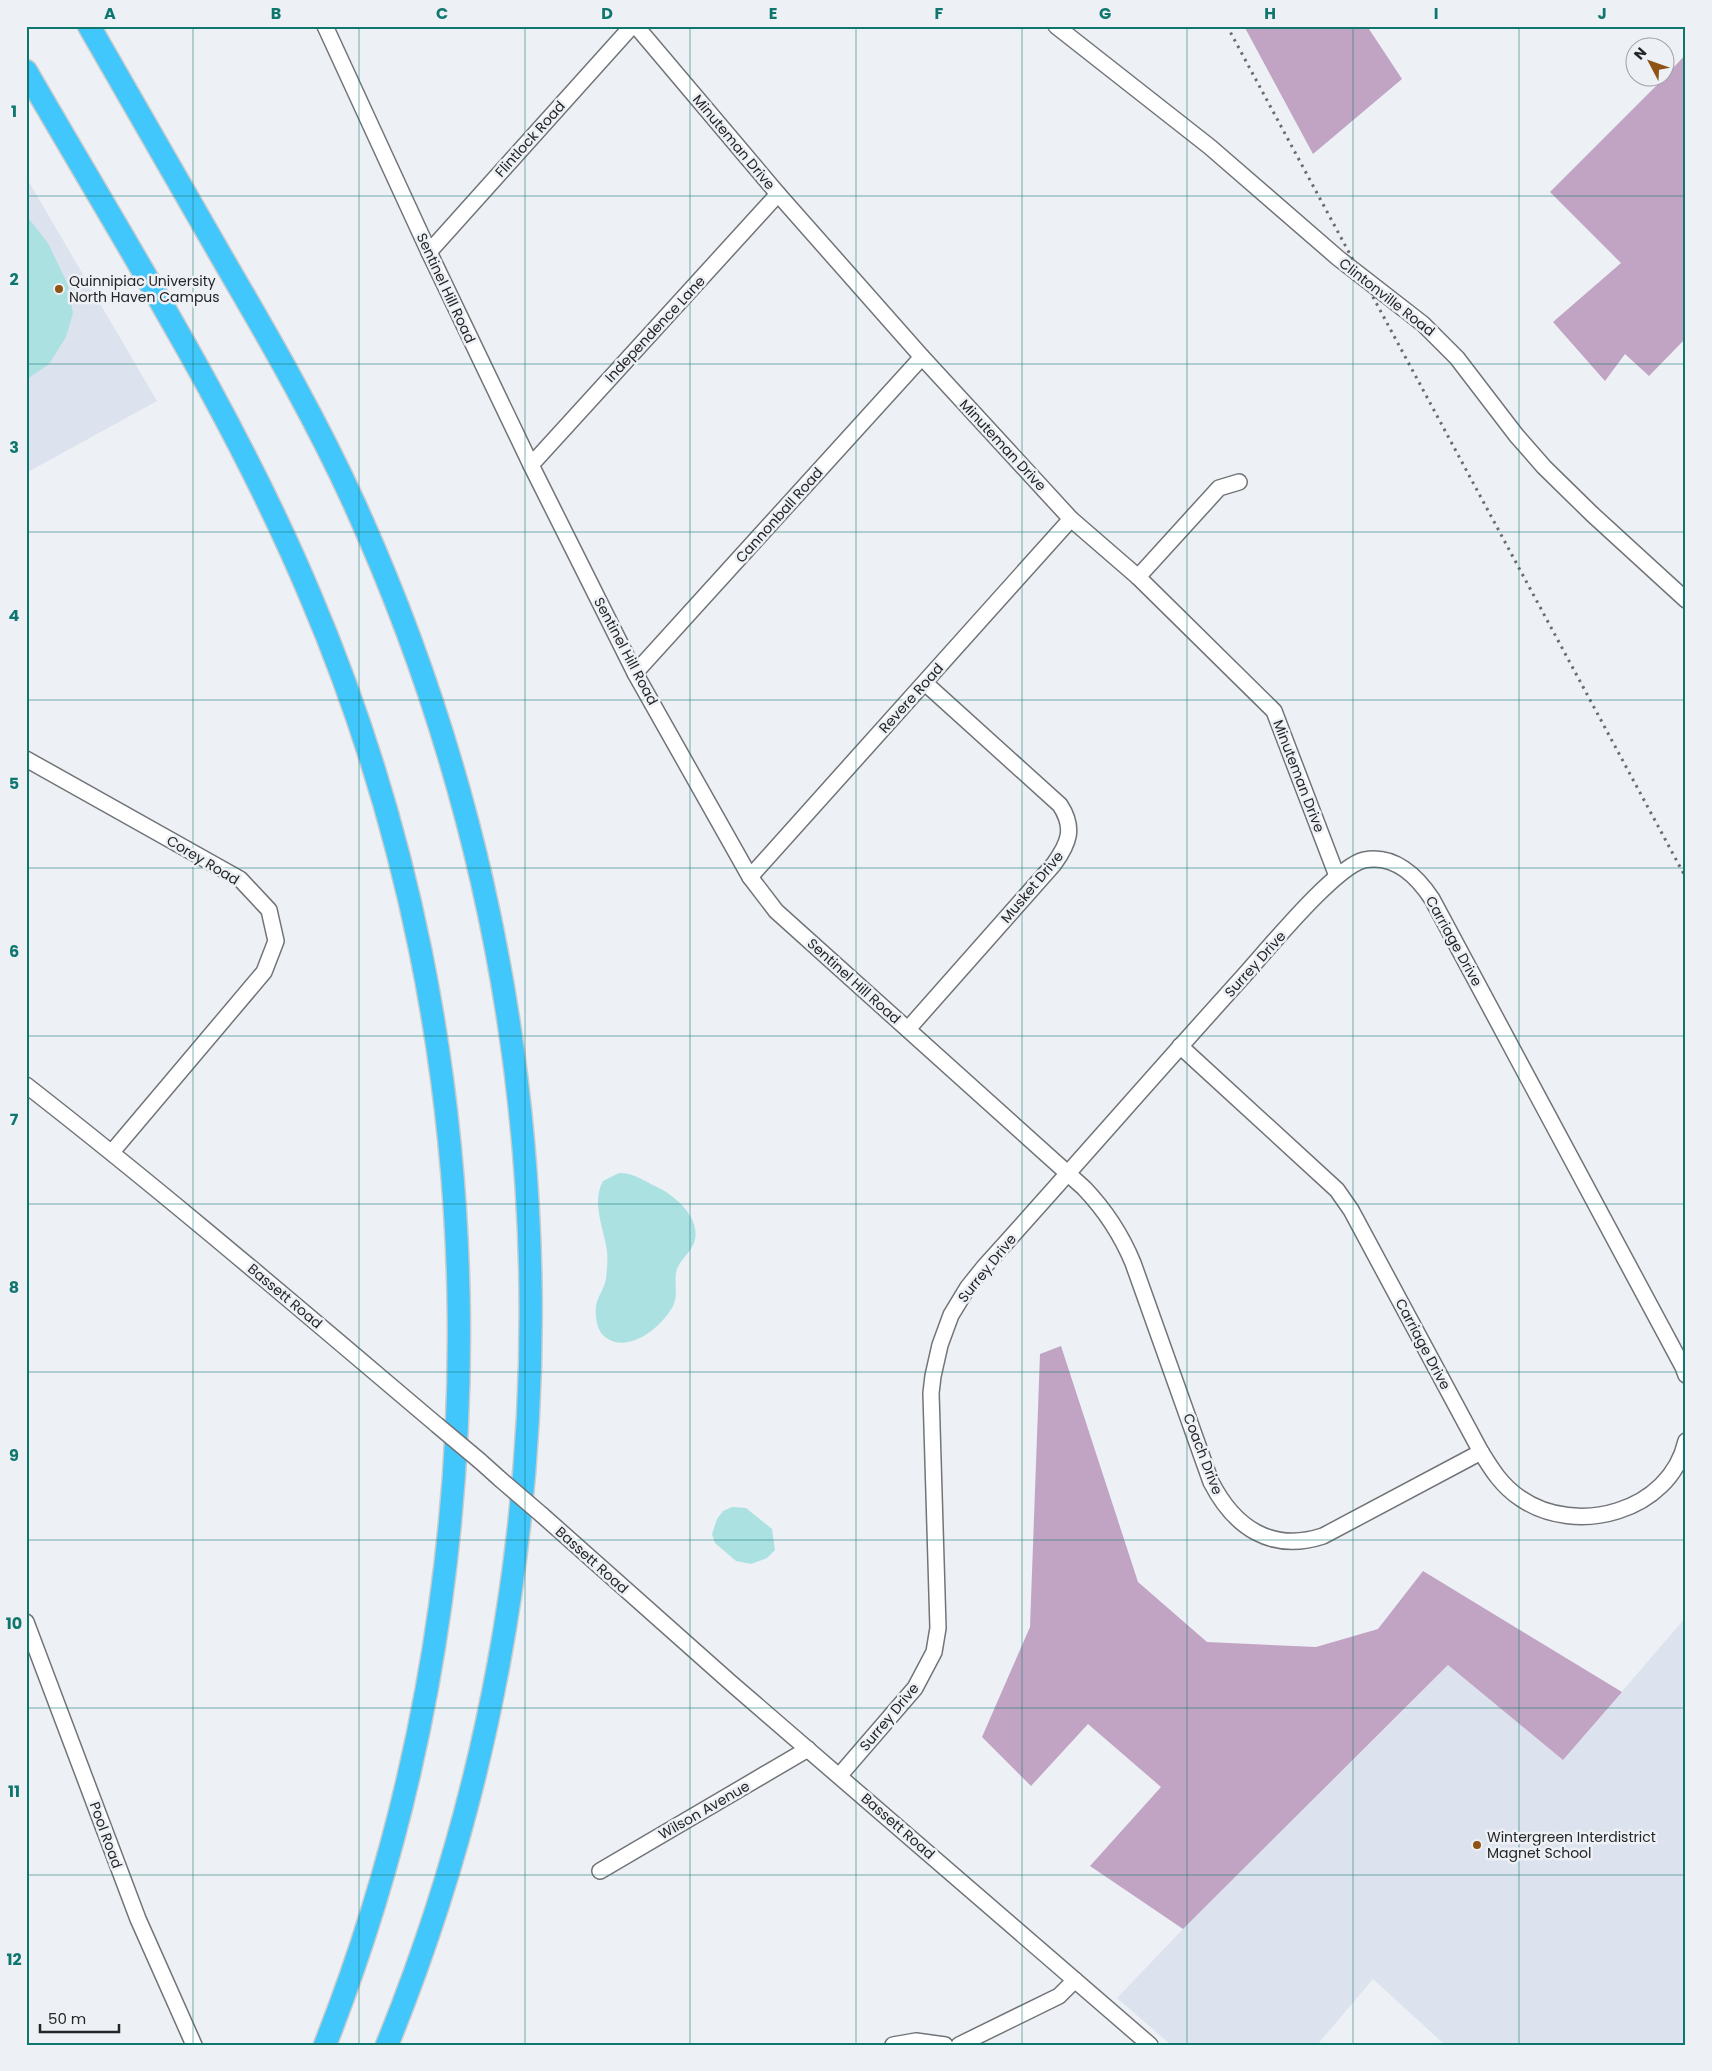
<svg xmlns="http://www.w3.org/2000/svg" width="1712" height="2071" font-family="Poppins,sans-serif">
<style>
.built{fill:#dce3ee}
.forest{fill:#c1a4c3}
.water{fill:#ace1e2}
.lines{fill:none;stroke-linecap:round;stroke-linejoin:round}
.minor-casing{stroke:#717478;stroke-width:18}
.highway-casing{stroke:#cacbcb;stroke-width:25}
.minor{stroke:#fff;stroke-width:15}
.highway{stroke:#41c7fb;stroke-width:22}
.rail{stroke:#696b6e;stroke-width:3;stroke-dasharray:2.5 5;stroke-linecap:butt}
.minor-bridge-casing{stroke:#717478;stroke-width:18;stroke-linecap:butt}
.minor-bridge{stroke:#fff;stroke-width:15}
.grid{fill:none;stroke:#0f766e;stroke-width:1;stroke-opacity:0.55}
.poi-dot{fill:#8f5313;stroke:#edf0f5;stroke-width:2}
.labels{text-anchor:middle;dominant-baseline:central;stroke-width:5;stroke-linejoin:round;paint-order:stroke}
.street-label{font-size:14px;fill:#242527;stroke:#edf0f5}
.poi-label{font-size:14px;fill:#242527;stroke:#edf0f5;text-anchor:start}
.neatline{fill:none;stroke:#0f766e;stroke-width:2}
.grid-label{font-size:16px;text-anchor:middle;font-weight:bold;fill:#0f766e}
</style>
<rect width="100%" height="100%" fill="#edf0f5"/>
<!-- built -->
<g class="built">
<polygon points="26,177 157,401 26,473"/>
<polygon points="1686,1617 1686,2045 1445,2045 1373,1979 1317,2045 1171,2045 1117,1998 1183,1929 1448,1665 1563,1760"/>
</g>
<!-- forest -->
<g class="forest">
<polygon points="1244,26 1367,26 1402,79 1313,154"/>
<polygon points="1686,54 1686,338 1649,376 1625,354 1605,381 1553,322 1621,263 1550,192 1664,78"/>
<polygon points="1061,1346 1138,1582 1207,1642 1316,1647 1378,1629 1423,1571 1622,1692 1563,1760 1448,1665 1183,1929 1090,1866 1161,1787 1088,1724 1031,1786 982,1737 1030,1627 1040,1354"/>
</g>
<!-- water -->
<g class="water">
<polygon points="26,215 48,243 68,285 73,313 66,337 49,364 26,380"/>
<path d="M 619,1173 C 633,1172 648,1183 661,1189 C 679,1199 702,1221 694,1243 C 690,1253 681,1259 677,1269 C 673,1281 679,1294 673,1306 C 662,1327 628,1355 605,1337 C 599,1332 597,1325 596,1317 C 594,1297 604,1293 606,1278 C 607,1269 608,1260 607,1251 C 604,1229 591,1202 603,1181 Z"/>
<polygon points="732,1507 746,1508 772,1529 775,1550 767,1558 751,1564 736,1561 715,1543 712,1534 717,1519 723,1511"/>
</g>
<g class="lines">
<defs>
<g id="minor">
<path d="M 325,26 L 429,252 L 531,465 L 635,673 L 750,877 L 776,911 L 1084,1188 C 1106,1211 1121,1234 1133,1263 L 1211,1482 C 1234,1527 1271,1553 1323,1536 L 1481,1452"/>
<polyline points="636,26 778,194 922,357 1071,519 1138,577 1274,711 1337,876"/>
<polyline points="1056,26 1210,147 1338,258 1423,324 1457,358 1516,435 1544,467 1592,514 1686,600"/>
<polyline points="429,252 632,26"/>
<polyline points="531,465 778,194"/>
<polyline points="1138,577 1219,488 1239,482"/>
<polyline points="635,673 922,357"/>
<polyline points="26,759 240,879 269,910 276,941 264,972 112,1152"/>
<polyline points="750,877 1071,519"/>
<path d="M 908,1029 L 1054,864 C 1069,843 1075,828 1060,805 L 925,683"/>
<path d="M 1180,1046 L 1337,1190 L 1351,1210 L 1481,1452 C 1492,1470 1502,1486 1520,1498 C 1576,1537 1670,1512 1686,1441"/>
<path d="M 26,1085 C 166,1194 301,1310 437,1425"/>
<polyline points="480,1461 500,1479"/>
<polyline points="542,1515 731,1683 1150,2045"/>
<polyline points="26,1622 138,1919 194,2045"/>
<path d="M 840,1775 L 915,1688 L 934,1652 L 938,1628 L 931,1393 L 933,1376 L 940,1345 L 951,1315 L 968,1287 L 984,1267 C 1070,1172 1154,1075 1240,980 C 1264,954 1334,867 1364,860 C 1394,854 1417,876 1432,899 L 1683,1367 L 1686,1375"/>
<polyline points="600,1871 808,1749"/>
<polyline points="893,2045 916,2041 945,2045"/>
<polyline points="959,2045 1059,1996 1075,1980"/>
</g>
<g id="highway">
<path d="M 89,26 C 135,107 182,187 228,268 C 273,345 317,422 354,503 C 577,993 590,1547 387,2045"/>
<path d="M 26,71 C 125,243 233,412 310,595 C 505,1052 507,1584 325,2045"/>
</g>
</defs>
<!-- minor casing -->
<use href="#minor" class="minor-casing"/>
<!-- highway casing -->
<use href="#highway" class="highway-casing"/>
<!-- minor -->
<use href="#minor" class="minor"/>
<!-- highway -->
<use href="#highway" class="highway"/>
<!-- rail -->
<polyline class="rail" points="1227,26 1686,878"/>
<defs>
<g id="minor-bridge">
<polyline points="437,1425 480,1461"/>
<polyline points="500,1479 542,1515"/>
</g>
</defs>
<!-- minor-bridge casing -->
<use href="#minor-bridge" class="minor-bridge-casing"/>
<!-- minor-bridge -->
<use href="#minor-bridge" class="minor-bridge"/>
</g>
<!-- grid -->
<path class="grid" d="M 193,26 L 193,2045M 359,26 L 359,2045M 525,26 L 525,2045M 690,26 L 690,2045M 856,26 L 856,2045M 1022,26 L 1022,2045M 1187,26 L 1187,2045M 1353,26 L 1353,2045M 1519,26 L 1519,2045M 26,196 L 1686,196M 26,364 L 1686,364M 26,532 L 1686,532M 26,700 L 1686,700M 26,868 L 1686,868M 26,1036 L 1686,1036M 26,1204 L 1686,1204M 26,1372 L 1686,1372M 26,1540 L 1686,1540M 26,1708 L 1686,1708M 26,1875 L 1686,1875"/>
<!-- markers -->
<g class="poi-dot">
<circle cx="59" cy="289" r="5"/>
<circle cx="1477" cy="1845" r="5"/>
</g>
<g class="labels">
<!-- street labels -->
<g class="street-label">
<text transform="translate(530 139) rotate(-48)">Flintlock Road</text>
<text transform="translate(734 142) rotate(50)">Minuteman Drive</text>
<text transform="translate(446 288) rotate(65)">Sentinel Hill Road</text>
<text transform="translate(1387 297) rotate(38)">Clintonville Road</text>
<text transform="translate(655 329) rotate(-47)">Independence Lane</text>
<text transform="translate(1003 445) rotate(47)">Minuteman Drive</text>
<text transform="translate(779 515) rotate(-48)">Cannonball Road</text>
<text transform="translate(626 651) rotate(62)">Sentinel Hill Road</text>
<text transform="translate(911 698) rotate(-48)">Revere Road</text>
<text transform="translate(1299 776) rotate(69)">Minuteman Drive</text>
<text transform="translate(203 860) rotate(31)">Corey Road</text>
<text transform="translate(1032 887) rotate(-50)">Musket Drive</text>
<text transform="translate(1454 941) rotate(61)">Carriage Drive</text>
<text transform="translate(1255 964) rotate(-48)">Surrey Drive</text>
<text transform="translate(854 981) rotate(42)">Sentinel Hill Road</text>
<text transform="translate(987 1268) rotate(-51)">Surrey Drive</text>
<text transform="translate(285 1296) rotate(40)">Bassett Road</text>
<text transform="translate(1423 1344) rotate(62)">Carriage Drive</text>
<text transform="translate(1203 1454) rotate(69)">Coach Drive</text>
<text transform="translate(592 1560) rotate(42)">Bassett Road</text>
<text transform="translate(889 1717) rotate(-50)">Surrey Drive</text>
<text transform="translate(704 1810) rotate(-30)">Wilson Avenue</text>
<text transform="translate(898 1826) rotate(41)">Bassett Road</text>
<text transform="translate(106 1835) rotate(70)">Pool Road</text>
</g>
<!-- poi labels -->
<g class="poi-label">
<text x="69" y="281">Quinnipiac University<tspan x="69" dy="16">North Haven Campus</tspan></text>
<text x="1487" y="1837">Wintergreen Interdistrict<tspan x="1487" dy="16">Magnet School</tspan></text>
</g>
</g>
<!-- border -->
<rect width="1712" height="2071" fill="none" stroke="#edf0f5" stroke-width="55"/>
<!-- north arrow -->
<g transform="translate(1650 62) rotate(311)"><circle r="24" fill="#edf0f5" stroke="#9d9fa3"/>
<path d="M0-4L9 19L0 12L-9 19Z" fill="#8f5313"/>
<text y="-8" font-size="14" font-weight="bold" text-anchor="middle" fill="#242527">N</text>
</g>
<!-- scale -->
<path d="M40 2024v8h79v-8" fill="none" stroke="#242527" stroke-width="2.5"/>
<text x="48" y="2024" font-size="15" fill="#242527" stroke="#edf0f5" stroke-width="4" paint-order="stroke">50 m</text>
<rect x="28" y="28" width="1656" height="2016" class="neatline"/>
<g class="grid-label">
<text x="110" y="19">A</text>
<text x="276" y="19">B</text>
<text x="442" y="19">C</text>
<text x="607" y="19">D</text>
<text x="773" y="19">E</text>
<text x="939" y="19">F</text>
<text x="1105" y="19">G</text>
<text x="1270" y="19">H</text>
<text x="1436" y="19">I</text>
<text x="1602" y="19">J</text>
<text x="14" y="117">1</text>
<text x="14" y="285">2</text>
<text x="14" y="453">3</text>
<text x="14" y="621">4</text>
<text x="14" y="789">5</text>
<text x="14" y="957">6</text>
<text x="14" y="1125">7</text>
<text x="14" y="1293">8</text>
<text x="14" y="1461">9</text>
<text x="14" y="1629">10</text>
<text x="14" y="1797">11</text>
<text x="14" y="1965">12</text>
</g>
</svg>
